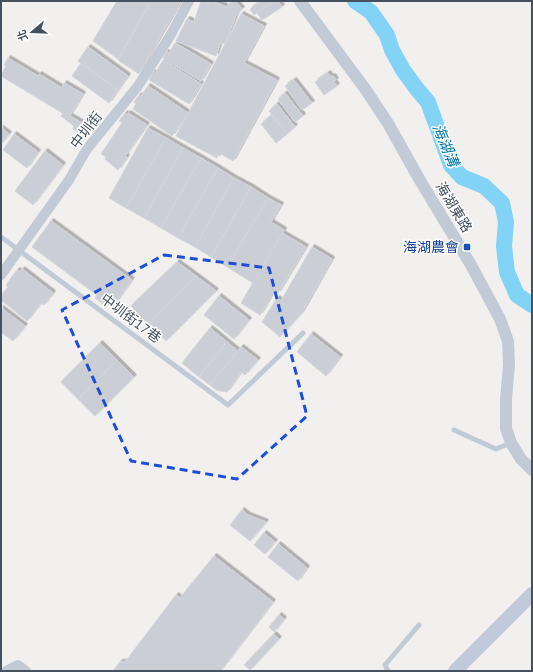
<svg xmlns="http://www.w3.org/2000/svg" width="533" height="672" font-family="'PT Sans','Noto Sans TC',sans-serif">
<style>
.lines{fill:none;stroke-linecap:round;stroke-linejoin:round}
.river{stroke:#82d3f5;stroke-width:16}
.building{fill:#cbced5;stroke:#d3d5dc;filter:url(#shadow)}
.service{stroke:#c2cad6;stroke-width:5}
.minor{stroke:#c2cad6;stroke-width:10}
.tertiary{stroke:#c2cad6;stroke-width:12}
.secondary{stroke:#c0cada;stroke-width:14}
.marked{fill:none;stroke:#1d4ed8;stroke-width:3;stroke-dasharray:8 5;stroke-linejoin:round}
.transit-dot{fill:#1a4fb4;stroke:#fff;stroke-width:1.5}
.labels{text-anchor:middle;dominant-baseline:central;stroke-width:3;stroke-linejoin:round;paint-order:stroke}
.street-label{font-size:14px;fill:#45515f;stroke:#fff}
.transit-label{font-size:14px;fill:#164399;stroke:#fff;text-anchor:end}
.water-label{font-size:15px;font-style:italic;fill:#017aaf;stroke:#fff}
</style>
<defs>
<filter id="shadow"><feDropShadow dx="2.5" dy="-2.5" stdDeviation="0" flood-color="#0004"/></filter>
</defs>
<rect width="100%" height="100%" fill="#f2efef"/>
<g class="lines">
<!-- river -->
<polyline class="river" points="355,1 371,12 387,35 392,50 403,70 417,89 428,102 451,165 462,177 484,186 502,203 506,222 504,246 507,272 517,295 532,305"/>
</g>
<!-- building -->
<g class="building">
<polygon points="117,1 151,1 118,59 93,41"/>
<polygon points="151,1 181,1 139,74 118,60"/>
<polygon points="201,1 209,3 210,1 225,6 224,9 233,1 235,1 242,9 236,15 225,44 220,43 216,56 176,41 187,19 194,22"/>
<polygon points="261,1 274,1 254,15 250,9"/>
<polygon points="273,1 278,1 282,7 262,20 257,13"/>
<polygon points="241,14 264,26 244,63 277,80 233,161 219,153 217,158 176,136"/>
<polygon points="175,43 211,64 201,81 163,58 166,52 169,53"/>
<polygon points="88,47 128,76 118,90 78,61"/>
<polygon points="8,58 38,76 39,74 62,88 64,83 83,94 69,117 1,76 6,66 4,65"/>
<polygon points="163,60 201,84 189,104 149,80 153,72 155,74"/>
<polygon points="81,63 118,90 109,103 72,76"/>
<polygon points="328,73 331,77 333,76 336,80 334,82 337,86 324,95 315,82"/>
<polygon points="294,80 312,103 302,110 285,86"/>
<polygon points="148,86 188,113 172,136 133,109 136,104 134,102 139,95 141,96"/>
<polygon points="285,93 303,116 295,122 278,99"/>
<polygon points="277,104 295,127 287,134 269,111"/>
<polygon points="63,113 69,117 70,116 89,127 84,136 73,129 74,126 61,116"/>
<polygon points="125,113 127,115 128,113 147,125 125,156 127,157 118,170 105,159 106,157 101,154 122,123 119,121"/>
<polygon points="272,115 287,134 276,143 261,124"/>
<polygon points="1,128 9,134 1,144"/>
<polygon points="148,128 166,138 126,208 109,198"/>
<polygon points="14,134 38,152 27,168 3,150"/>
<polygon points="166,138 183,148 144,218 126,208"/>
<polygon points="183,148 201,158 161,228 144,218"/>
<polygon points="45,151 63,165 33,205 15,191"/>
<polygon points="201,158 218,168 178,238 161,228"/>
<polygon points="218,168 234,178 195,247 178,238"/>
<polygon points="234,178 251,187 211,257 195,247"/>
<polygon points="251,187 268,198 227,267 211,257"/>
<polygon points="268,198 281,205 271,222 284,230 253,283 227,267"/>
<polygon points="51,221 132,280 113,306 106,301 103,304 95,298 97,295 32,247"/>
<polygon points="282,233 306,247 278,293 274,291 260,315 241,303"/>
<polygon points="312,247 332,259 301,314 280,337 262,322 277,298 281,301"/>
<polygon points="177,262 196,276 149,324 145,320 143,322 136,315 138,313 131,306"/>
<polygon points="22,269 53,293 44,305 41,303 27,321 1,300 1,296 8,287 6,285 17,270 20,272"/>
<polygon points="196,276 216,291 166,341 160,335 158,337 151,330 153,328 149,324"/>
<polygon points="219,296 249,320 234,339 204,315"/>
<polygon points="1,308 25,326 13,341 1,332"/>
<polygon points="210,328 227,342 199,377 182,363"/>
<polygon points="311,334 340,357 326,376 297,352"/>
<polygon points="227,342 238,351 210,385 199,377"/>
<polygon points="100,343 117,360 78,399 61,382"/>
<polygon points="241,347 258,360 245,375 241,372 227,392 216,390 210,385"/>
<polygon points="117,360 134,377 95,416 78,399"/>
<polygon points="242,510 248,515 266,522 250,541 230,525"/>
<polygon points="264,533 275,542 265,554 254,545"/>
<polygon points="278,544 307,568 298,581 268,557"/>
<polygon points="214,556 273,602 220,671 113,671 120,662 125,662 176,595 180,598"/>
<polygon points="279,615 284,619 274,632 269,627"/>
<polygon points="274,634 279,639 250,670 244,665"/>
</g>
<g class="lines">
<!-- service -->
<g class="service">
<polyline points="1,237 228,405 303,333"/>
<polyline points="454,430 496,449 511,443"/>
<polyline points="388,671 385,665 419,625"/>
</g>
<!-- minor -->
<g class="minor">
<polyline points="1,275 69,180 87,149 138,86 170,36 189,1"/>
<polyline points="6,671 18,665 26,671"/>
</g>
<!-- tertiary -->
<polyline class="tertiary" points="300,1 366,90 389,125 418,177 471,265 500,319 508,341 509,365 506,399 506,428 511,443 521,459 532,470"/>
<!-- secondary -->
<polyline class="secondary" points="455,671 532,594"/>
</g>
<!-- marked area -->
<path class="marked" d="M 164,255 L 269,268 L 307,416 L 237,479 L 131,461 L 62,310 Z"/>
<!-- markers -->
<rect class="transit-dot" x="463" y="243" width="8" height="8" rx="2"/>
<g class="labels">
<!-- street labels -->
<g class="street-label">
<text transform="translate(86 130) rotate(-53)">中圳街</text>
<text transform="translate(454 207) rotate(59)">海湖東路</text>
<text transform="translate(131 318) rotate(37)">中圳街17巷</text>
</g>
<!-- transit labels -->
<g class="transit-label">
<text x="459" y="247">海湖農會</text>
</g>
<!-- water labels -->
<g class="water-label">
<text transform="translate(446 145) rotate(67)">海湖溝</text>
</g>
</g>
<!-- border -->
<rect width="533" height="672" fill="none" stroke="#45515f" stroke-width="4"/>
<!-- north arrow -->
<g transform="translate(32 32) rotate(251)" stroke="#ffffff" stroke-width="3" paint-order="stroke">
<path d="M0-3L7 15L0 10L-7 15Z" fill="#45515f"/>
<text y="-6" font-size="11" font-weight="bold" text-anchor="middle" fill="#45515f">北</text>
</g>
</svg>
